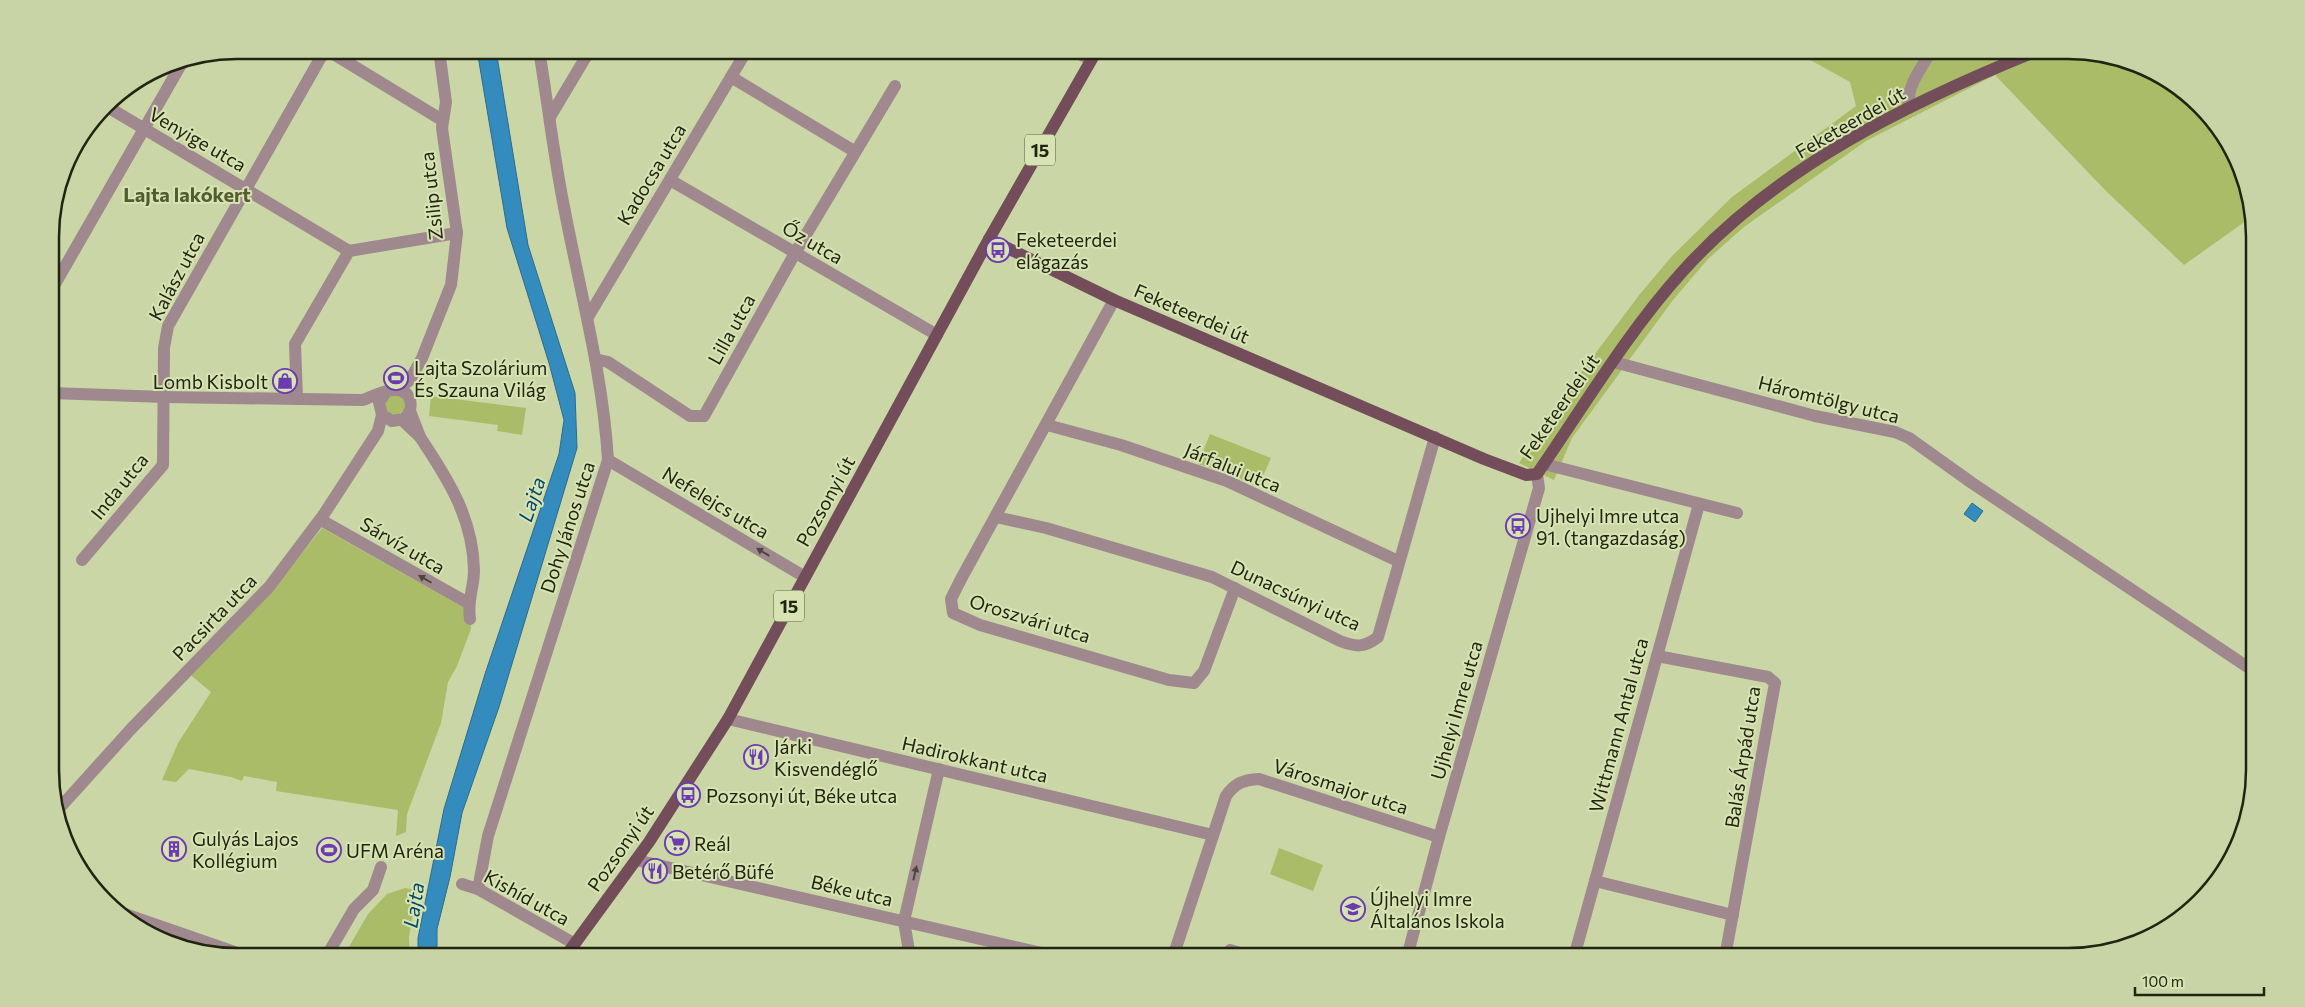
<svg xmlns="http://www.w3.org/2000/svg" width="2305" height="1007" font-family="Commissioner,sans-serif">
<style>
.green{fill:#abbc68}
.water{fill:#348bbe;stroke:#2e6c8a}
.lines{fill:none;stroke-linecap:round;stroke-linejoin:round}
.minor{stroke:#9f888e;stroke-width:12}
.major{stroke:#734d59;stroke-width:12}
.oneway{fill:#4c473d}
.labels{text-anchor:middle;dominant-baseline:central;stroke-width:4;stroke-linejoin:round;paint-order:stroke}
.shield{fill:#d8e3b3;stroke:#575d42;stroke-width:1}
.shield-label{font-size:18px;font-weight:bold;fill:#202411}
.street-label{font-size:19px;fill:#202411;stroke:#d8e3b3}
.poi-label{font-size:19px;fill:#202411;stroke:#d8e3b3;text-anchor:start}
.neighbourhood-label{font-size:20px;font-weight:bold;fill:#535c31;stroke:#d8e3b3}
.water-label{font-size:20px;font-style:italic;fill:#00486b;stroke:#d8e3b3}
.rim{fill:none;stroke:#202411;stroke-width:2.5}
</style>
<rect width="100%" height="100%" fill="#cbd6a6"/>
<!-- green -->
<g class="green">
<polygon points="1792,50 2068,50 2140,64 2182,88 2217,123 2241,165 2253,216 2184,265 2106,191 1995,75 1866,141 1744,227 1708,259 1673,300 1572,438 1554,480 1519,463 1565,394 1640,294 1672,256 1732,197 1856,106 1850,82"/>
<circle cx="395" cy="405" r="10"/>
<polygon points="431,396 526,408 522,435 497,431 498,425 429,416"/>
<polygon points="1210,434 1271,458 1258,487 1231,474 1198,464"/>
<polygon points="322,528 470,611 471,629 457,666 448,682 441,723 407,814 406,832 396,836 398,810 276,791 277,782 244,776 242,781 231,777 189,769 176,782 162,780 178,743 211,692 188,673 280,581"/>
<polygon points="1279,848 1323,865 1313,891 1270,874"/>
<polygon points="405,888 417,890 409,937 410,957 343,957 368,914 387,894"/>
</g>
<!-- water -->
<g class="water">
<polygon points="477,50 496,50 528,245 575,393 577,448 499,707 462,813 450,877 437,929 437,957 418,957 418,938 444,809 485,674 559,454 564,420 549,363 507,228"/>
<polygon points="1972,503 1983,511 1975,522 1964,514"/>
</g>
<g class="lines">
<!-- minor -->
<g class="minor">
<polyline points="327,50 442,120"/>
<polyline points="1072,50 1091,60"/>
<polyline points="731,77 854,151"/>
<polyline points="106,106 349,251"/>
<path d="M 1909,108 C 1905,88 1922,67 1932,50"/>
<polyline points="550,117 590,50"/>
<polyline points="670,180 937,335"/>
<polyline points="51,291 183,61"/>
<polyline points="1114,300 961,579 951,599 953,613 980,625 1169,680 1194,683 1204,671 1235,588"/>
<polyline points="588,317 747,50"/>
<polyline points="595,359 608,362 690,416 704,416 795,253 895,86"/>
<polyline points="1614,362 1815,416 1895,432 1909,438 1972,483 2255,672"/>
<polyline points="398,389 410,380 422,358 451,285 457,233 442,128 446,102 439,50"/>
<path d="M 51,393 L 164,397 L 363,400 C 376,395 404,380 410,400 C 412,408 410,413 404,419 L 392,421 L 382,415 L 379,402 L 386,392"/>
<polyline points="297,399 295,344 349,251 457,233"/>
<polyline points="402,420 420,437 410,411"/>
<polyline points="1047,425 1121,445 1227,481 1398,561"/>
<path d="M 420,437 C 448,479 473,518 474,570 C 474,588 467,600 470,619"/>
<polyline points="608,460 805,577"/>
<polyline points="1544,464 1737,513"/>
<path d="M 996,517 L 1046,528 L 1212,577 L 1340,641 C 1356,647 1364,648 1378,637 L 1435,437"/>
<polyline points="321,520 468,603"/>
<polyline points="82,560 163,465 164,348 168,326 325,50"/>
<polyline points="1657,656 1768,677 1775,683 1725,957"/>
<polyline points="728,719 1213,835"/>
<polyline points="56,812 131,729 269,587 324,514 378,431 382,415"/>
<polyline points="636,860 1059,957"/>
<polyline points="1595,881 1733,915"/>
<polyline points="462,884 478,889 575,944"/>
<path d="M 478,889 L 488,836 L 608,460 C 603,376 581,295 565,212 C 554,159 548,104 539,50"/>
<polyline points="116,911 249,957"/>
<polyline points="1230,950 1252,957"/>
<polyline points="326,957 354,909 373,890 381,867"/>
<polyline points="910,957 904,921 939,769"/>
<path d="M 1173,957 L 1226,796 C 1235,783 1243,780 1259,779 L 1439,837"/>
<polyline points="1407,957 1439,837 1539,488 1537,474"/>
<polyline points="1574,957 1699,504"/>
</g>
<!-- major -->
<g class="major">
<path d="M 989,239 L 1114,300 L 1484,459 L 1526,475 L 1537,474 C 1584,406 1627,333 1682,272 C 1777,166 1910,102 2039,50"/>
<polyline points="565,957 649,842 728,719 989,239 1097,50"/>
</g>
</g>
<!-- one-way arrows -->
<defs><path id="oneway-solid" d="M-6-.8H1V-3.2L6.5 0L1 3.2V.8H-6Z" transform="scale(1.25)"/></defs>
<g class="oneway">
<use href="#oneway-solid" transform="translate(763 552) rotate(-149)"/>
<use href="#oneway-solid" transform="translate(425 579) rotate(-150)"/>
<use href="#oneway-solid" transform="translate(915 873) rotate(-77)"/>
</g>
<!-- icons -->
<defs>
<symbol id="bus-ring" viewBox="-11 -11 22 22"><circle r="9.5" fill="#d8e3b3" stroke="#6c3ab1" stroke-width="1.5"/><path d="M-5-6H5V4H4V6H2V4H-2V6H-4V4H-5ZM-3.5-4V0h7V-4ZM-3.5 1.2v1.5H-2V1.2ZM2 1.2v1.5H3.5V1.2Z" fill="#6c3ab1"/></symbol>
<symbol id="stadium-ring" viewBox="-11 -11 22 22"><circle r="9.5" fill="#d8e3b3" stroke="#6c3ab1" stroke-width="1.5"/><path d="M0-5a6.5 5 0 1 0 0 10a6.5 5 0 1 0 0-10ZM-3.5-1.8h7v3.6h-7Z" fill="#6c3ab1"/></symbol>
<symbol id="shop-ring" viewBox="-11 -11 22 22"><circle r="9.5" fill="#d8e3b3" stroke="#6c3ab1" stroke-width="1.5"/><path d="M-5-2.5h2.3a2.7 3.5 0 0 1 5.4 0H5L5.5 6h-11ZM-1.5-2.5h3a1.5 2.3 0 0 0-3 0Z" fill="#6c3ab1"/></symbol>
<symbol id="restaurant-ring" viewBox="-11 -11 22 22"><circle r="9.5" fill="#d8e3b3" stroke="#6c3ab1" stroke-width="1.5"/><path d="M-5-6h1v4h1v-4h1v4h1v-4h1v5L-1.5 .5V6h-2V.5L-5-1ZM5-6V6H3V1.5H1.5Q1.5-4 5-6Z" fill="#6c3ab1"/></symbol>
<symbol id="supermarket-ring" viewBox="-11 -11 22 22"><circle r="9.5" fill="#d8e3b3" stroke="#6c3ab1" stroke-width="1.5"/><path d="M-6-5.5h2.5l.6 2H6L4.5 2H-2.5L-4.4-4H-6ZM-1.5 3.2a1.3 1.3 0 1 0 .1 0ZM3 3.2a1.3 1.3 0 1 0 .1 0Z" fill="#6c3ab1"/></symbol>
<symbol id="building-ring" viewBox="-11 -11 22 22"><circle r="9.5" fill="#d8e3b3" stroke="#6c3ab1" stroke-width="1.5"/><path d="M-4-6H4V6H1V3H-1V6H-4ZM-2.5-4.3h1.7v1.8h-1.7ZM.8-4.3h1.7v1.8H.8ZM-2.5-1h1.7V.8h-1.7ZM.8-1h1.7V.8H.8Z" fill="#6c3ab1"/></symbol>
<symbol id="school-ring" viewBox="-11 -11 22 22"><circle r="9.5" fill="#d8e3b3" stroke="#6c3ab1" stroke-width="1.5"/><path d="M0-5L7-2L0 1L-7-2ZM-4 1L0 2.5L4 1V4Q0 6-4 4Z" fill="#6c3ab1"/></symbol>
</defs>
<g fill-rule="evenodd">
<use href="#bus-ring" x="984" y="236" width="28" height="28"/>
<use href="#stadium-ring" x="382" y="364" width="28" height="28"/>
<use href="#shop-ring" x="271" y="367" width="28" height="28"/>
<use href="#bus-ring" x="1504" y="512" width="28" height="28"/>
<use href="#restaurant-ring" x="742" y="743" width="28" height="28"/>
<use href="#bus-ring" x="674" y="781" width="28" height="28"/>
<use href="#supermarket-ring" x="663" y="829" width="28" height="28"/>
<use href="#building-ring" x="160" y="835" width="28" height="28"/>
<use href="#stadium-ring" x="315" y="836" width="28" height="28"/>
<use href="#restaurant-ring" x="641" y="857" width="28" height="28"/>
<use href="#school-ring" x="1339" y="895" width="28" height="28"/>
</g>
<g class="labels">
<!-- shield labels -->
<g class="shield">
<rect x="1025" y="134.5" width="30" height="31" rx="4"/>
<rect x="774" y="590.5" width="30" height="31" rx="4"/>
</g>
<g class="shield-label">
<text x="1040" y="150">15</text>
<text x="789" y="606">15</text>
</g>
<!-- street labels -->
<g class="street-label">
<text transform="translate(1850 122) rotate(-30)">Feketeerdei út</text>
<text transform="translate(198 139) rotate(30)">Venyige utca</text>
<text transform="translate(651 174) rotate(-59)">Kadocsa utca</text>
<text transform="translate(431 196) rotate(-96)">Zsilip utca</text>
<text transform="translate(813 242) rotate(30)">Őz utca</text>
<text transform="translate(176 276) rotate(-62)">Kalász utca</text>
<text transform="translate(1192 313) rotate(23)">Feketeerdei út</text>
<text transform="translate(731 329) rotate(-61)">Lilla utca</text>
<text transform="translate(1829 399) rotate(14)">Háromtölgy utca</text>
<text transform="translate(1559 406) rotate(-55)">Feketeerdei út</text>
<text transform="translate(1233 467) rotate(22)">Járfalui utca</text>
<text transform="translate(119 486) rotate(-51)">Inda utca</text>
<text transform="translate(825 501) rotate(-61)">Pozsonyi út</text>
<text transform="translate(716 502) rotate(31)">Nefelejcs utca</text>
<text transform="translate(567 527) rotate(-72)">Dohy János utca</text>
<text transform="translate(403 545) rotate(30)">Sárvíz utca</text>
<text transform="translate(1296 595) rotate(25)">Dunacsúnyi utca</text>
<text transform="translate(214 617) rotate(-46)">Pacsirta utca</text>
<text transform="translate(1030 618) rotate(17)">Oroszvári utca</text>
<text transform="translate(1456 710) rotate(-74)">Ujhelyi Imre utca</text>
<text transform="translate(1618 725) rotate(-75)">Wittmann Antal utca</text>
<text transform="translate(1742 757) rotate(-81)">Balás Árpád utca</text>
<text transform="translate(975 759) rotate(13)">Hadirokkant utca</text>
<text transform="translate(1341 786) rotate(18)">Városmajor utca</text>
<text transform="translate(620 848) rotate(-55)">Pozsonyi út</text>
<text transform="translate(852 890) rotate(13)">Béke utca</text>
<text transform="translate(527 897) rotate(29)">Kishíd utca</text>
</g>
<!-- poi labels -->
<g class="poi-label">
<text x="1016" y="239">Feketeerdei<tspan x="1016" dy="22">elágazás</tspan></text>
<text x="414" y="367">Lajta Szolárium<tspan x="414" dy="22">És Szauna Világ</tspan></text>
<text x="268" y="381" text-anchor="end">Lomb Kisbolt</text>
<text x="1536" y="515">Ujhelyi Imre utca<tspan x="1536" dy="22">91. (tangazdaság)</tspan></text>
<text x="774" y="746">Járki<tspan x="774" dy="22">Kisvendéglő</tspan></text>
<text x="706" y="795">Pozsonyi út, Béke utca</text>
<text x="192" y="838">Gulyás Lajos<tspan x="192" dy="22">Kollégium</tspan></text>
<text x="694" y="843">Reál</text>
<text x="346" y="850">UFM Aréna</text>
<text x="672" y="871">Betérő Büfé</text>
<text x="1370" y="898">Újhelyi Imre<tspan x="1370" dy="22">Általános Iskola</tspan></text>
</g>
<!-- neighbourhood labels -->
<g class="neighbourhood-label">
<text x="187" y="194">Lajta lakókert</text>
</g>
<!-- water labels -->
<g class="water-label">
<text transform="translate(531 499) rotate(-71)">Lajta</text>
<text transform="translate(413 905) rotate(-81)">Lajta</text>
</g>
</g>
<!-- crop -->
<path d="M0 0H2305V1007H0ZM237 59H2068A178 178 0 0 1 2246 237V770A178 178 0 0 1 2068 948H237A178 178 0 0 1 59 770V237A178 178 0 0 1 237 59Z" fill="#c9d4a6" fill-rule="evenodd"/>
<path class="rim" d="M237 59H2068A178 178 0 0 1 2246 237V770A178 178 0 0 1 2068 948H237A178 178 0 0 1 59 770V237A178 178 0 0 1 237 59Z"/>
<!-- scale -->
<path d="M2135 987v8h129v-8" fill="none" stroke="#202411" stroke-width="2.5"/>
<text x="2142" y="987" font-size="15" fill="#202411" stroke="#d8e3b3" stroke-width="4" paint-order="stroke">100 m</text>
</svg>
